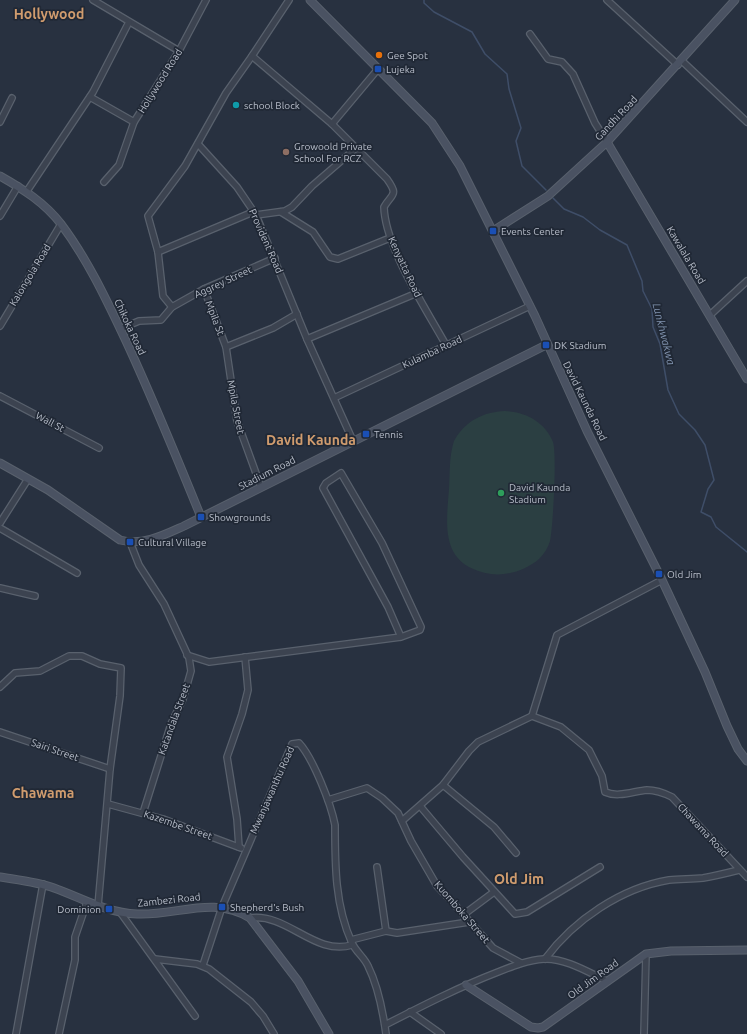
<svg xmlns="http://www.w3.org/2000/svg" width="747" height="1034" font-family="Ubuntu,sans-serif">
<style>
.green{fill:#2b3f42}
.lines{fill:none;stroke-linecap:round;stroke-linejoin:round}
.stream{stroke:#3f4e68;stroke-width:1.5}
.street-casing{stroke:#59616d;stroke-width:8}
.secondary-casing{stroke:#59616d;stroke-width:9}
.street{stroke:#3c4350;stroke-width:5.5}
.secondary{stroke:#4a5262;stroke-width:7}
.food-dot{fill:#e8710a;stroke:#202835;stroke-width:1.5}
.transit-dot{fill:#1a4fb4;stroke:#202835;stroke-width:1.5}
.culture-dot{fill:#0f9aa8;stroke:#202835;stroke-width:1.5}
.education-dot{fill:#8d6e63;stroke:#202835;stroke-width:1.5}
.leisure-dot{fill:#2e9e5b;stroke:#202835;stroke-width:1.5}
.labels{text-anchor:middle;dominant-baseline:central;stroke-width:3.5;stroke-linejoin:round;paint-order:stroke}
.poi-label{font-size:10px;fill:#b8beca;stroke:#202835;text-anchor:start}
.street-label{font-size:10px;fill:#b8beca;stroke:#202835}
.water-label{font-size:11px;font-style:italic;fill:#8294b0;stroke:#202835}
.district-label{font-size:14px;font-weight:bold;fill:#d09c6e;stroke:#202835}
</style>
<rect width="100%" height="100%" fill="#283140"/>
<!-- green -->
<path class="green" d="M 505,411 C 526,412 545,422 553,442 C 557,453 553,528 550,541 C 548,548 544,554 539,559 C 526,570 508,576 491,574 C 440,566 446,527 449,489 C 450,473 449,456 454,441 C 465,421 483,412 505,411 Z"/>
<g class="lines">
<!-- stream -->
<g class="stream">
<polyline points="424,0 424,3 434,12 472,32 485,54 507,74 509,89 521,128 516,141 522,166 546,190"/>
<polyline points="553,198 564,209 583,217 600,230 627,245 642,281 643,291 652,309 653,327 660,344 668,390 679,414 695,430 705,445 714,480 708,489 701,512 711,517 716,527 747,552"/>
</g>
<defs>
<g id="street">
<polyline points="93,0 179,51"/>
<polyline points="607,0 678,65"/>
<polyline points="530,34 548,59 562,62 573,74 595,123 607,142"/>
<path d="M 252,56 L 332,124 L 387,179 C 399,196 392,193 384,207 C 385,247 426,309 446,345"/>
<polyline points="682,61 747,122"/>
<polyline points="90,97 134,122"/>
<polyline points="0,122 12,98"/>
<polyline points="332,124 378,69"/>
<polyline points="198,144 237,187 256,215 307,339 353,441"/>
<polyline points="104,182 119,165 134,122 179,51 206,0"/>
<polyline points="27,191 93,92 129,22"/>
<polyline points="281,212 313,232 330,257 338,259 390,238"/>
<polyline points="256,215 285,211 292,207 312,186 355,149"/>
<polyline points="0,216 18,186"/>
<polyline points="158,252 253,212"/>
<polyline points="204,289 226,347 237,421 261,487"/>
<polyline points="172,307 163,296 158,252 148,216 185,166 226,93 252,56 289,0"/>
<polyline points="710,315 747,281"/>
<polyline points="0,326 61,224"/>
<polyline points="120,329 139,321 161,320 172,307 204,289 275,258"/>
<polyline points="307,339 417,293"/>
<polyline points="226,347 273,328 297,314"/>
<polyline points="0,396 99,448"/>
<polyline points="334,398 530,306"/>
<polyline points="0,523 28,479"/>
<polyline points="0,528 77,573"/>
<polyline points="130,542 139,565 164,604 189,658 191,671 183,699 171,724 143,813"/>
<polyline points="0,588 35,596"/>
<polyline points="187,655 209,662 401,637 420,630 421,627 382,543 341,473 326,483 323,488 388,607 401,637"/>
<polyline points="0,687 15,673 40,671 69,656 82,656 100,664 121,668 120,696 110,769 98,906"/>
<polyline points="532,716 557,635 662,580"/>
<polyline points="0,732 110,769"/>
<polyline points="443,785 494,827 516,853"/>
<polyline points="328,800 367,788 382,798 398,813 411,841 437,886 455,905 493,948 521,963"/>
<polyline points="108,804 163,819 241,848"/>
<polyline points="420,806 463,857 515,914 527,912 600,867"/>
<path d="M 402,821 L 443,785 L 469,751 L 478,742 L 532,716 L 561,727 L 589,750 L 602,776 L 605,792 C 618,798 634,791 647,790 C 657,790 664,793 672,797 L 747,877"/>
<polyline points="239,847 237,819 227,757 242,714 248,690 245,657"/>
<polyline points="377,867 386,931"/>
<polyline points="120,912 195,1016"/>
<polyline points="463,915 494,892"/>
<path d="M 250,918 C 288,913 314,956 352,945"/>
<polyline points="351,940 386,931 397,933 469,922"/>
<polyline points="155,959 197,964 209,969 251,1002 263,1016 274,1034"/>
<path d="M 545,959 C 574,920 621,888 669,880 C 680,879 692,879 703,878 C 715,876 727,873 739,870"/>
<path d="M 203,965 L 222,907 L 292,744 L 299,743 C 313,758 331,804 335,825 C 335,865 335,906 352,943 C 356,952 364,957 368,966 C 378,986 383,1012 386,1034"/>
<polyline points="410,1012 441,1034"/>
<path d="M 385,1025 C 422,1006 459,987 498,972 C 513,966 528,960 544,959 C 565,958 588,972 607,981"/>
<polyline points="16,1034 43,884"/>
<polyline points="59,1034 75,960 75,937 87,902"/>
<polyline points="644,1034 646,954"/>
</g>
<g id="secondary">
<polyline points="310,0 432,123 460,166 535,316 587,431 661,578 705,672 727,726 738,749 747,761"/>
<polyline points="607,142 747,379"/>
<path d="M 0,176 C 23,189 45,203 61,224 C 88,260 107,301 126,341 C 153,399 177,458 201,517"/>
<polyline points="493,231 548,196 607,142 735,0"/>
<path d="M 0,463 L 48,490 L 120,540 C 143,546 164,535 184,526 L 546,345"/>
<path d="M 0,877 C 18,880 37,882 54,888 C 82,898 107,913 137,914 C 176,916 214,895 250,918 L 298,981 L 329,1034"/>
<polyline points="466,985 531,1027 538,1028 543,1027 646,954 671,951 747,950"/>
</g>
</defs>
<!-- street casing -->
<use href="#street" class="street-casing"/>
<!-- secondary casing -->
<use href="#secondary" class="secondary-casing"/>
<!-- street -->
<use href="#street" class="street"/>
<!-- secondary -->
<use href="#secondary" class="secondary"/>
</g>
<!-- markers -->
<circle class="food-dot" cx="379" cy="55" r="4"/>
<g class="transit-dot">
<rect x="374" y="65" width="8" height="8" rx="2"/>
<rect x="489" y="227" width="8" height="8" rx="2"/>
<rect x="542" y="341" width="8" height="8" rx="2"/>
<rect x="362" y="430" width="8" height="8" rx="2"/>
<rect x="197" y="513" width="8" height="8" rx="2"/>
<rect x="126" y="538" width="8" height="8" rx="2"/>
<rect x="655" y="570" width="8" height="8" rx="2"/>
<rect x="218" y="903" width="8" height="8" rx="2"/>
<rect x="105" y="905" width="8" height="8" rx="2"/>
</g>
<circle class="culture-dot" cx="236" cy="105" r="4"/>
<circle class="education-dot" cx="286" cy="152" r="4"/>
<circle class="leisure-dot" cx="501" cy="493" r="4"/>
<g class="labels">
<!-- poi labels -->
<g class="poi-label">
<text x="387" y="55">Gee Spot</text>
<text x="386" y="69">Lujeka</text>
<text x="244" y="105">school Block</text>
<text x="294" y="146">Growoold Private<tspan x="294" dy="12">School For RCZ</tspan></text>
<text x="501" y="231">Events Center</text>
<text x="554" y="345">DK Stadium</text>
<text x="374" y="434">Tennis</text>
<text x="509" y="487">David Kaunda<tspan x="509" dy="12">Stadium</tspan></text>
<text x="209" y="517">Showgrounds</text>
<text x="138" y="542">Cultural Village</text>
<text x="667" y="574">Old Jim</text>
<text x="230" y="907">Shepherd's Bush</text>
<text x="101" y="909" text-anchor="end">Dominion</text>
</g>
<!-- street labels -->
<g class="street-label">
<text transform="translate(160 81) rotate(-58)">Hollywood Road</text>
<text transform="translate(616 118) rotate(-47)">Gandhi Road</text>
<text transform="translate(266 241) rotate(66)">Provident Road</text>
<text transform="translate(686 255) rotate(59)">Kawalala Road</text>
<text transform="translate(405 267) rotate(65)">Kenyatta Road</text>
<text transform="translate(30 275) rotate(-59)">Kalongola Road</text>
<text transform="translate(223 282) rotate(-25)">Aggrey Street</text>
<text transform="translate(215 318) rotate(69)">Mpila St</text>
<text transform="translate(130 327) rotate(65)">Chikoka Road</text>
<text transform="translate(432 352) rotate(-25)">Kulamba Road</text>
<text transform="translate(585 401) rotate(64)">David Kaunda Road</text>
<text transform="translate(236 407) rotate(79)">Mpila Street</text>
<text transform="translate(50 422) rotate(28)">Wall St</text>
<text transform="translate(267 473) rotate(-27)">Stadium Road</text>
<text transform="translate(174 719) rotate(-70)">Katandala Street</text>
<text transform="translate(55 750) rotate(19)">Sairi Street</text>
<text transform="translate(272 790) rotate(-66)">Mwanjawanthu Road</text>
<text transform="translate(178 825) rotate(19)">Kazembe Street</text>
<text transform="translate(703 830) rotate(47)">Chawama Road</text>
<text transform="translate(169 900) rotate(-6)">Zambezi Road</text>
<text transform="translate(462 912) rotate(49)">Kuomboka Street</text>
<text transform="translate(593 979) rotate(-36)">Old Jim Road</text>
</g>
<!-- water labels -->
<g class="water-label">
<text transform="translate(664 334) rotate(76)">Lunkhwakwa</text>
</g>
<!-- district labels -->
<g class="district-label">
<text x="49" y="14">Hollywood</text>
<text x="311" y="440">David Kaunda</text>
<text x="43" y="793">Chawama</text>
<text x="519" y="879">Old Jim</text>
</g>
</g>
</svg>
